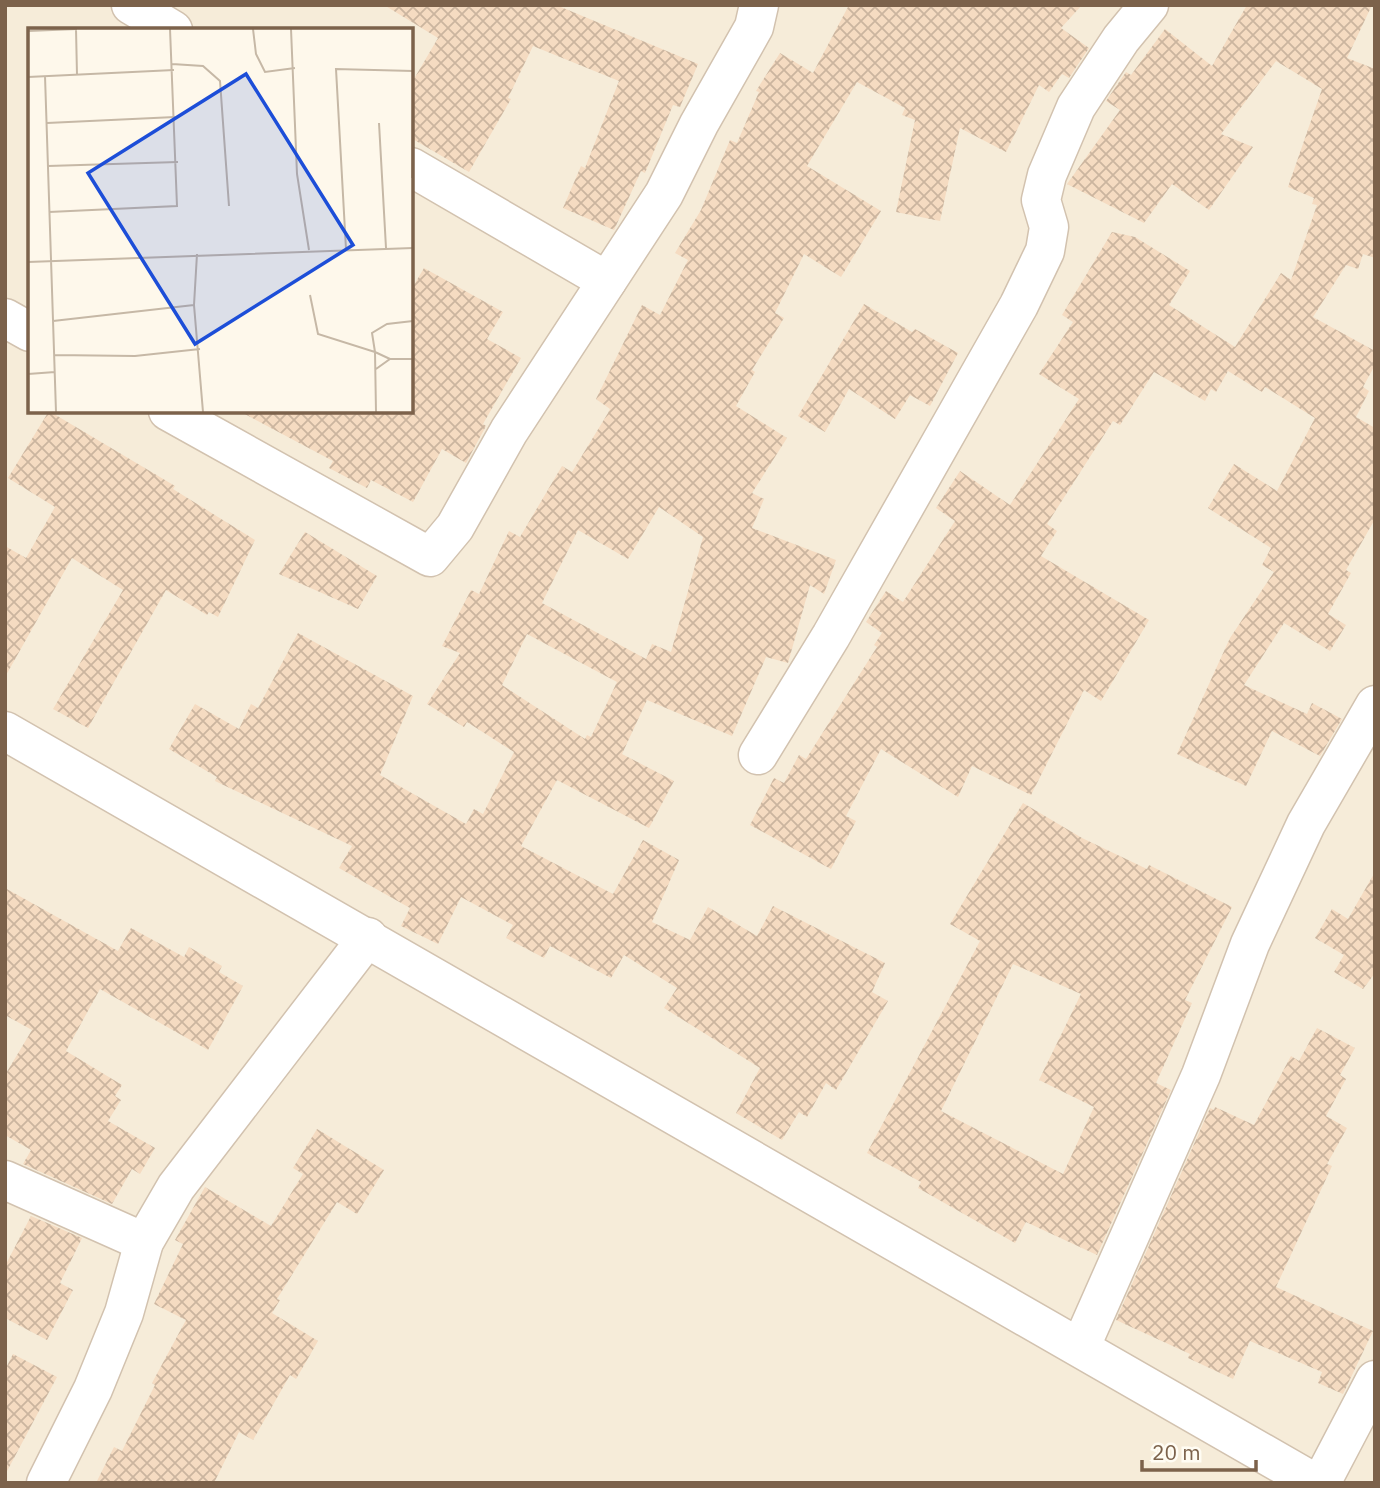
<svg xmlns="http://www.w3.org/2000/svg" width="1380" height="1488" font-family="'IBM Plex Sans',sans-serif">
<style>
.residential{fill:#f6ecd9;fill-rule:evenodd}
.building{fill:url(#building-cross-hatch);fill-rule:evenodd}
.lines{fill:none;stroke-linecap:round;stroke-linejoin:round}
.minor-casing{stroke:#d2c2af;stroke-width:41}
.minor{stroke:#fff;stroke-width:38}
.inset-road{fill:none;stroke:#c6b8a6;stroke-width:2}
.view{fill:#1d4ed8;fill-opacity:0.15;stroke:#1d4ed8;stroke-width:3.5}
.inset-edge{fill:none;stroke:#7c624b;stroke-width:3.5}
</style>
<defs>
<pattern id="building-cross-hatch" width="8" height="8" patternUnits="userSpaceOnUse" patternTransform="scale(1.75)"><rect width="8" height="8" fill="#f5dbc1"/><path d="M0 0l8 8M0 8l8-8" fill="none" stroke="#cbb59f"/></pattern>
</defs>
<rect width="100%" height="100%" fill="#fef8eb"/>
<!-- residential -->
<path class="residential" d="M 5,5 L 1375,5 L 1375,1483 L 5,1483 ZM 30,30 L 411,30 L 411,411 L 30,411 Z"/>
<!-- building -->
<g class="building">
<polygon points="384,5 556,5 698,64 680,107 673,105 645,173 641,171 614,230 563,208 581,166 585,168 619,81 533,46 508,98 511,99 469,172 411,138 411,84 438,38"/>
<path d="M 849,5 L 1082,5 L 1061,28 L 1089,48 L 1069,78 L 1062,74 L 1049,92 L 1039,85 L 1006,152 L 960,128 L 940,221 L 896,212 L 915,120 L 902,115 L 905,108 L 857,82 L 807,166 L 881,211 L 841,277 L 804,254 L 775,313 L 784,318 L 752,370 L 755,372 L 736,406 L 787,438 L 752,493 L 764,499 L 752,528 L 836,560 L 824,594 L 810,585 L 788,663 L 766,657 L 732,736 L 647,700 L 622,754 L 674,781 L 649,828 L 557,780 L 521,846 L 613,894 L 643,840 L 679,860 L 652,922 L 690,940 L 708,907 L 757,936 L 773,906 L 885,963 L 872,992 L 888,1001 L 836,1090 L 826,1083 L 807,1117 L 799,1112 L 782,1140 L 736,1113 L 760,1068 L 664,1008 L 677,988 L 624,955 L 611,978 L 550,946 L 544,958 L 506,938 L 513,925 L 461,897 L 438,944 L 401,926 L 410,908 L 339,868 L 352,846 L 215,781 L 217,777 L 169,749 L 195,704 L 239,729 L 251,704 L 258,708 L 298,633 L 413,696 L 380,775 L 466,824 L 474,809 L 483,814 L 514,752 L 467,722 L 464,727 L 427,704 L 460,653 L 442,646 L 471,590 L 479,594 L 509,531 L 520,537 L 562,466 L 572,472 L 608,413 L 610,409 L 596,399 L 642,305 L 660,315 L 688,260 L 675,253 L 701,210 L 730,140 L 737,143 L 759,92 L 756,91 L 780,53 L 813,73 ZM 659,507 L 703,537 L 671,652 L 652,644 L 646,659 L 542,603 L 578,530 L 628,559 ZM 527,634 L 617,682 L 591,737 L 587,735 L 585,739 L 502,685 Z"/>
<polygon points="1247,5 1372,5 1347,58 1375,69 1375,258 1363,254 1358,269 1346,265 1313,317 1375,351 1375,365 1363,387 1369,391 1356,417 1375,428 1375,519 1346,570 1351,573 1328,614 1346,625 1330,651 1284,623 1244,685 1307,714 1312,703 1342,719 1320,756 1272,731 1246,786 1177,754 1230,638 1274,572 1262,565 1271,548 1208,508 1234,464 1277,491 1315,418 1265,387 1262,392 1228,371 1216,392 1211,389 1205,401 1154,372 1120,425 1113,421 1047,524 1057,531 1041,556 1149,620 1101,701 1084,690 1031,795 972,766 958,797 881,749 846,816 856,821 831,869 750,825 774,778 784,783 799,755 806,759 877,647 874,645 882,633 866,622 886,591 903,602 955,521 936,508 960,471 1010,505 1079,399 1039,374 1073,322 1062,315 1112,232 1135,237 1190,271 1169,305 1235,347 1281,273 1291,280 1317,205 1312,204 1314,198 1288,187 1322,89 1276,61 1221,134 1253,147 1209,210 1172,184 1144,223 1067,184 1120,110 1106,101 1126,72 1131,75 1165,29 1212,66"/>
<polygon points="424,268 503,312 487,339 521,358 483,424 486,426 466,463 442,449 413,502 371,480 367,488 329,468 333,461 239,411 411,411 411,290"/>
<polygon points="864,304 912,332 915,329 958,353 930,406 910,395 895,419 849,389 825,432 798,416"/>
<polygon points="49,411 175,486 173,489 255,540 218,617 209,612 207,615 166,590 88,728 53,709 123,590 72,558 5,677 5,546 26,558 55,507 8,478"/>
<polygon points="305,532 377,576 358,609 279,574"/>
<path d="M 1023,803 L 1082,838 L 1147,869 L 1149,865 L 1232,907 L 1185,1000 L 1192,1003 L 1156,1083 L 1171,1090 L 1097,1255 L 1026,1222 L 1015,1243 L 918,1188 L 921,1182 L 867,1153 L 980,941 L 950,924 ZM 1013,964 L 1081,994 L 1039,1080 L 1094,1107 L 1063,1174 L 941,1111 Z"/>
<polygon points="1375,872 1375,973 1363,989 1334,972 1344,955 1315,938 1332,909 1348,919"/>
<polygon points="5,888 118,951 131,928 184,957 189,947 222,966 219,972 243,986 208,1050 100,989 66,1051 122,1085 115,1096 121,1100 108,1121 155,1148 140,1174 132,1169 112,1204 23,1164 31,1150 5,1135 5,1075 32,1030 5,1015"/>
<polygon points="1317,1028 1355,1048 1340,1075 1346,1079 1326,1116 1347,1128 1327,1164 1332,1166 1276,1287 1373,1331 1343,1394 1318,1383 1322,1372 1250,1341 1233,1379 1188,1358 1190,1354 1116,1320 1210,1108 1214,1110 1215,1107 1254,1125 1291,1056 1299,1061"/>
<polygon points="317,1129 384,1170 357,1214 337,1202 277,1299 280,1300 272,1313 318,1341 296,1379 290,1375 253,1440 239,1432 214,1483 96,1483 114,1447 122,1451 155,1385 152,1383 186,1320 154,1304 183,1244 175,1240 205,1187 271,1226 303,1174 293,1168"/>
<polygon points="31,1216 82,1238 60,1283 73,1290 47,1340 5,1318 5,1266"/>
<polygon points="13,1354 57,1377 5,1475 5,1370"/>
</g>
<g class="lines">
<defs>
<g id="minor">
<polyline points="131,5 173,30"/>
<polyline points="411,167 607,281"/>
<polyline points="5,318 30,332"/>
<polyline points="168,411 430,557 455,527 509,431 664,194 699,124 754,27 759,5"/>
<polyline points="5,731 1315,1483"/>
<polyline points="758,755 831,636 1019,305 1045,251 1049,227 1041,200 1047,175 1076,107 1121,39 1149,5"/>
<polyline points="5,1180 144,1242"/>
<polyline points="1081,1346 1201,1075 1250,944 1306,824 1375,705"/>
<polyline points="46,1483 93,1389 124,1313 144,1242 176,1187 368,937"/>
<polyline points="1321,1483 1375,1380"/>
</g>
</defs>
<!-- minor casing -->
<use href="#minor" class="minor-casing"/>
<!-- minor -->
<use href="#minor" class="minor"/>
</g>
<!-- overview -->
<g transform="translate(28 28)">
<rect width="385" height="385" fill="#fef8eb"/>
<path class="inset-road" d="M 48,1 L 49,47M 225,1 L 228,26 L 237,44 L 267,40M 263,1 L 269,146 L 281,222M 0,3 L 49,1M 144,36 L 175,38 L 192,53 L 201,178M 17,48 L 28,384M 0,49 L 146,42M 19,95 L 147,89M 351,95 L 358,220M 20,138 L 150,134M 384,150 L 385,74M 21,184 L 149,178 L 142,1M 318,221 L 308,41 L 385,43M 169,226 L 166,277 L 175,384M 0,234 L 385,220M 282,267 L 290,306 L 347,324 L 348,384M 25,293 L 166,277M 26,327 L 107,328 L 172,321M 362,331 L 347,324 L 344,305 L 359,296 L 385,293M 348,341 L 362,331 L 385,331M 0,346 L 27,344"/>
<path class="view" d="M 218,46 L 325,217 L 167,316 L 60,145 Z"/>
<rect width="385" height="385" class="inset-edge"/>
</g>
<!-- border -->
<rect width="1380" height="1488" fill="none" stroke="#7c624b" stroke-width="14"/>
<!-- scale -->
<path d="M1142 1460v10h114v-10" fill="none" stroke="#7c624b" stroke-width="3.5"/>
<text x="1152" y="1460" font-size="21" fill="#7c624b" stroke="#fffcf3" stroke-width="5" paint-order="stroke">20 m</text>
</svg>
